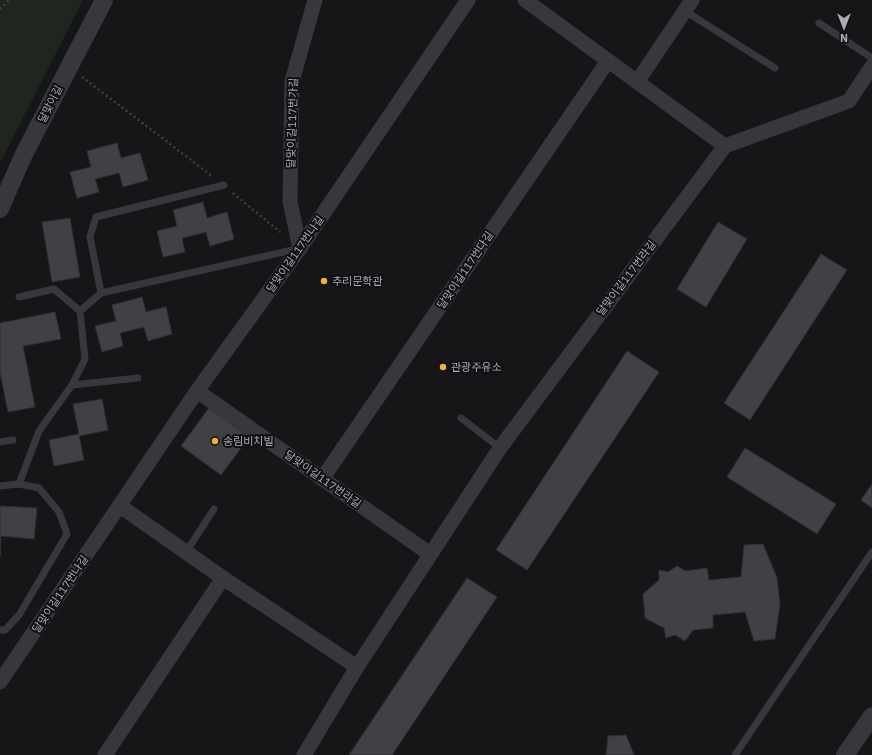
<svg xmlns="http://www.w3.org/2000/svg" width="872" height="755" font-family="'IBM Plex Sans','Noto Sans KR',sans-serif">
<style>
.green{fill:#1e261f}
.building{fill:#404145;stroke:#303034}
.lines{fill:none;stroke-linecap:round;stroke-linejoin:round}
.path{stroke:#3d3f44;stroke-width:2.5;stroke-dasharray:2 3;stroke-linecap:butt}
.service{stroke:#37383d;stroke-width:7}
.minor{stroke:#37383d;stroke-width:15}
.tertiary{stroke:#37383d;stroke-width:18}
.poi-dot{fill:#f2b134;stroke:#111113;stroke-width:1.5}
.labels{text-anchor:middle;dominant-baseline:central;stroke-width:4;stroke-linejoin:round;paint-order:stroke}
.street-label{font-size:11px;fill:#a8adb8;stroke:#111113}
.poi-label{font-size:11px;fill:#a8adb8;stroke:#111113;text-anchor:start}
</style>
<rect width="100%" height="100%" fill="#161618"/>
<!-- green -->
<polygon class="green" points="0,0 83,0 0,163"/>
<!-- building -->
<g class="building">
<polygon points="117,143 121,158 140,153 148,180 123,187 119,173 95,179 99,192 77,198 70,172 91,167 87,151"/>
<polygon points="203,202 207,218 227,212 234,239 210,246 206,232 182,238 185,252 163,257 157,231 177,226 173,210"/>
<polygon points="70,218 80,277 52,282 42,222"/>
<polygon points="718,222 747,239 706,307 677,289"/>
<polygon points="821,254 847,270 750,420 724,403"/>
<polygon points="142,297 146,312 166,307 172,334 148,341 144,327 120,333 123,346 102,352 95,326 116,321 112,305"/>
<polygon points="55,312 61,339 23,346 35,407 8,412 0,372 0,323"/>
<polygon points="627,351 659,372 527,570 496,550"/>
<polygon points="102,399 108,430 79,436 84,460 54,466 49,440 79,434 73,404"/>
<polygon points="209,408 249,437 221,475 181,446"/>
<polygon points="745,448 836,504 817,534 727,477"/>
<polygon points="872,484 872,508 861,500"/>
<polygon points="0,506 37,508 34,539 1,536 0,557"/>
<polygon points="763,544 777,578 780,604 775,639 754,641 745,612 713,615 713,628 693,630 685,641 675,635 666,638 664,628 645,618 643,594 659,580 659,570 668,572 677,566 686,571 707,568 709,580 741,577 744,545"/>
<polygon points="467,578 497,597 392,755 349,755"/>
<polygon points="626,735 634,755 606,755 608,736"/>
</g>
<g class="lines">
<!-- path -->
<g class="path">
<polyline points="0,9 9,0"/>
<polyline points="82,77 212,176"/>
<polyline points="233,193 280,232"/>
</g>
<!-- service -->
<g class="service">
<polyline points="685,11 775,68"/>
<polyline points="819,23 872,58"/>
<polyline points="101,293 90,237 96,217 224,185"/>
<polyline points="19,297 54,289 80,311 85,359 72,385 39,431 19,484"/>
<polyline points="80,311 101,293 297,249"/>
<polyline points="72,385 138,378"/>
<polyline points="461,418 500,448"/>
<polyline points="0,442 13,440"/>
<polyline points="0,486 19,484 39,488 59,512 67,534 19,615 5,630 0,630"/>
<polyline points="186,552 214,509"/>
<polyline points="735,755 872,552"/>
</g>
<!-- minor -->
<g class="minor">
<polyline points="525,0 725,146"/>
<polyline points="637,82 692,0"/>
<polyline points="300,248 290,202 292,81 315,0"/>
<polyline points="197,391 430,554"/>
<polyline points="322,479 608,61"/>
<polyline points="120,506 223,578 357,667"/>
<polyline points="0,682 197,391 300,248 468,0"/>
<polyline points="105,755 223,578"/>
<polyline points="304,755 357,667 500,448 725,146 849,101 872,66"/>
</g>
<!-- tertiary -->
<g class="tertiary">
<polyline points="0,209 23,156 104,0"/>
<polyline points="845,755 872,716"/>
</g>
</g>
<!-- markers -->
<g class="poi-dot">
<circle cx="324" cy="281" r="4"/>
<circle cx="443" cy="367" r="4"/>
<circle cx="215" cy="441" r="4"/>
</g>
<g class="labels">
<!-- street labels -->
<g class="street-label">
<text transform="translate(50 104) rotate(-63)">달맞이길</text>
<text transform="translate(292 123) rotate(-88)">달맞이길117번가길</text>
<text transform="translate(295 254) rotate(-55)">달맞이길117번나길</text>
<text transform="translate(465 270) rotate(-56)">달맞이길117번다길</text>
<text transform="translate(626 278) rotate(-53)">달맞이길117번라길</text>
<text transform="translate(323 479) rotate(35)">달맞이길117번라길</text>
<text transform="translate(60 594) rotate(-56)">달맞이길117번나길</text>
</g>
<!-- poi labels -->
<g class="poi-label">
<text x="332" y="281">추리문학관</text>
<text x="451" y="367">관광주유소</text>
<text x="223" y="441">송림비치빌</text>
</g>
</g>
<!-- north arrow -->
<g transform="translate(844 28) rotate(180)" stroke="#111113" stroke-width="3" paint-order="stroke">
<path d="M0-3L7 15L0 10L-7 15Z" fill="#a8adb8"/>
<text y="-6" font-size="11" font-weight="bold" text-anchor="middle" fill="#a8adb8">N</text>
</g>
</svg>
